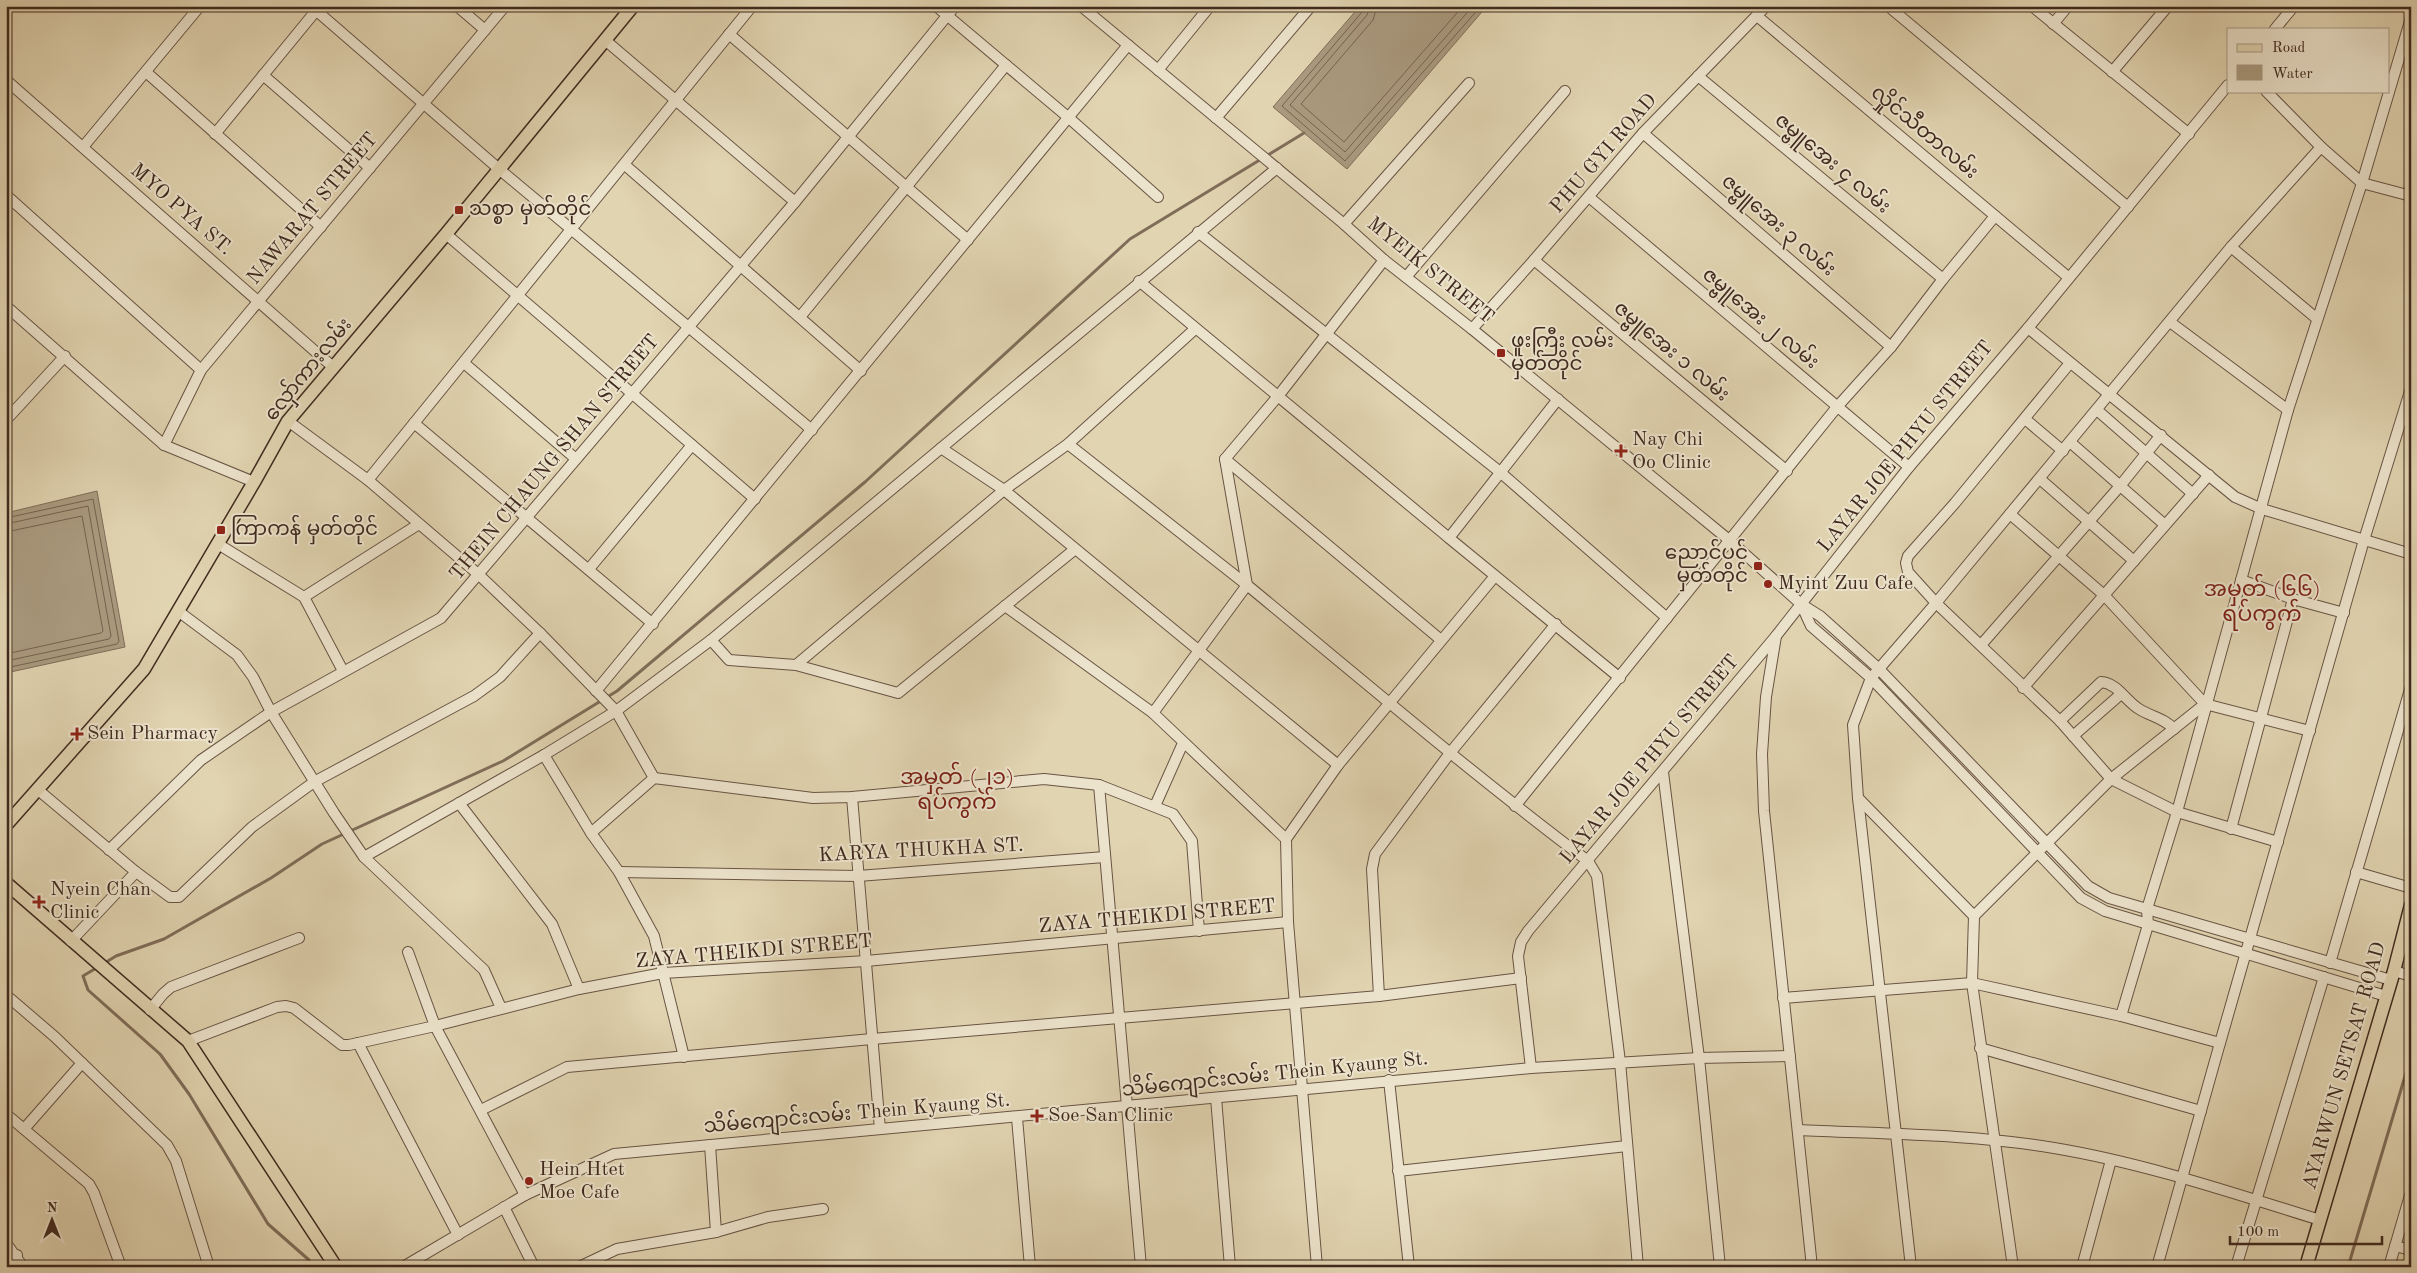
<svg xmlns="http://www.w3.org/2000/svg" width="2417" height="1273" font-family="'Old Standard TT','Noto Sans Myanmar',serif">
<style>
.water{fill:#aa9a7f;stroke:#806d59}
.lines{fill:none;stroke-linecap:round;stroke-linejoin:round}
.shore{stroke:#75624f;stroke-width:1}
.stream{stroke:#806d59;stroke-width:3}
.minor-casing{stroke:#685444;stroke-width:12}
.major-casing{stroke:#402a1f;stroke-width:15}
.minor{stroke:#ece3cc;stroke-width:10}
.major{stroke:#e1d4b1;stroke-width:12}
.poi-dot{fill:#8f2418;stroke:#ece3cc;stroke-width:2}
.labels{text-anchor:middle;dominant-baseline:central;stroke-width:4;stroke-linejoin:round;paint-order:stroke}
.street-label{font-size:20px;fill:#402a1f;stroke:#ece3cc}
.poi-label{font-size:20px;fill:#402a1f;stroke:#ece3cc;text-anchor:start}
.quarter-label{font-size:22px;fill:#7a1f14;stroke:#ece3cc}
</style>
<rect width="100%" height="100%" fill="#e1d4b1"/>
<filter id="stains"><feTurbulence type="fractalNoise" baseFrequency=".004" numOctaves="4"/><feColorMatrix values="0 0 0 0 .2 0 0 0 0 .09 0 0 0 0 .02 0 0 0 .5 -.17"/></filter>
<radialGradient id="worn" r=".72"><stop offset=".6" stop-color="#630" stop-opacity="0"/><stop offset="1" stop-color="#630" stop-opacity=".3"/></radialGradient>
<!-- water -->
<g class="water">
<polygon points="1360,6 1487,6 1347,169 1273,107"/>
<polygon points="97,491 125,647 6,673 6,513"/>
<polygon points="1608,1263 1609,1267 1510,1267"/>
</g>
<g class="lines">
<!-- shore -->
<g class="shore">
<polyline points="1364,6 1362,12 1282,106 1345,161 1481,6"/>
<polyline points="1370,6 1367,15 1290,105 1345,152 1473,6"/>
<polyline points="1377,6 1373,20 1301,104 1344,142 1463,6"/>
<polyline points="6,518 93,499 119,641 117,644 6,668"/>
<polyline points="6,524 88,506 111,636 109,639 6,661"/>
<polyline points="6,532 82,516 103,631 101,633 6,654"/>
</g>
<!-- stream -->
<g class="stream">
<polyline points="103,964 116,956 164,939 271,878 322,844 503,761 617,691 865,482 1130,239 1304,133"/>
<polyline points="98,967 83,976 88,990 160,1054 189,1094 268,1224 309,1260 313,1267"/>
<polyline points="2348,1267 2411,1056"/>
</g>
<defs>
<g id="minor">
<polyline points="311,6 499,169 812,430"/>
<polyline points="457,6 485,30"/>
<polyline points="936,6 1069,118 1158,197"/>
<polyline points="1081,6 1344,224 1384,260 1472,329 1729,540 1801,604 1820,616 1878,668 2088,886 2109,898 2391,980"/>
<polyline points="1888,6 2128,207"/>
<polyline points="2032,6 2189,134"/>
<polyline points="1757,16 2068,277"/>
<polyline points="2053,24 2068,6"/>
<polyline points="2275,29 2294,6"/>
<polyline points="729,34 968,240"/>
<polyline points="605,40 795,202"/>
<polyline points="1158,70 1210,6"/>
<polyline points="146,72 321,227"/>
<polyline points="2112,72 2168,6"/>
<polyline points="263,75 370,168"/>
<polyline points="1698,76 1943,279"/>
<polyline points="6,80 333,367"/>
<polyline points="2266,91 2321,147 2362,183 2411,196"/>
<polyline points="1216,118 1311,6"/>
<polyline points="1643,133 1891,347"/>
<polyline points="215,134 319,7"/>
<polyline points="83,147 200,6"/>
<polyline points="625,165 861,371"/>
<polyline points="6,195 201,370"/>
<polyline points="1589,197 1909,467"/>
<polyline points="1344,224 1469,83"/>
<polyline points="1198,232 1500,472 1667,618"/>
<polyline points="446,234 755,499"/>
<polyline points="2231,247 2316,318"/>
<path d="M 1384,260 L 1279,395 L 1225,459 L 1247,585 C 1360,678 1471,773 1588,861 L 1597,876 L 1620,1062 L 1638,1267"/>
<polyline points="1534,260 1787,471"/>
<polyline points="1406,277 1565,91"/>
<polyline points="1139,281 1449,538"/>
<polyline points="6,306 164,445 254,482"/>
<polyline points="800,317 1006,65"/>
<polyline points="2170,322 2288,410"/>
<polyline points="2028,328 2235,497 2262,509 2411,554"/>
<polyline points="1472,329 1534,260 1643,133 1766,6"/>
<polyline points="464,363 576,459"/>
<polyline points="2070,363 1955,503 1908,556 1906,563 1908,572 1936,603 2060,721 2111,779 2177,812 2278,842"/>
<polyline points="1558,399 1449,538 1620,678"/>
<polyline points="2097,410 2193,494"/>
<polyline points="2025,419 2063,451"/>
<polyline points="6,420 65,356"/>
<polyline points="288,421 368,480 478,574 540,633 616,711 654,778"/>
<polyline points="414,423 653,624"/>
<polyline points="2070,442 2165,525"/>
<polyline points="1068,444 1247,585 1153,713"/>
<polyline points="164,445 201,370 505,6"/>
<polyline points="941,448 1004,490 1338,765"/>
<polyline points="1225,459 1441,640"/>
<polyline points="2040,479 2134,561"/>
<polyline points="368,480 752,6"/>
<polyline points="2010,514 2104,595 2205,704 2310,731"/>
<polyline points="218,544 304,597 343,671"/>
<polyline points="589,569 692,445"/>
<polyline points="2241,580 2293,599 2344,613"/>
<polyline points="304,597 419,524"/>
<polyline points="1801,604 1811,626 1871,678 2081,898 2105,911 2386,996"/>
<polyline points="1005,606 1153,713 1286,839"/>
<polyline points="178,611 237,655 253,677 271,712 334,813 364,857 484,970 501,1008"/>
<polyline points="1776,636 1766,697 1762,754 1764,811 1812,1267"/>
<polyline points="711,640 729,660 796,665 898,693 1074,550"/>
<polyline points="1981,645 2120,486 2161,435"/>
<polyline points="796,665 1004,490 1068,444 1195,329"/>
<polyline points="2023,688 2209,475"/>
<polyline points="596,691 1128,45"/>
<path d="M 2060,721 L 2101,682 C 2117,683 2126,701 2139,709 C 2152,717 2164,718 2174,729"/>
<polyline points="2073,736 2121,694"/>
<polyline points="544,755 591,833 619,872 654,936 684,1057"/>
<polyline points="1663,772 1699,1058 1720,1267"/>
<polyline points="1099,785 1141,1267"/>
<polyline points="37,789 136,872 170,897 179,897 252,827 314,782 474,696 500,677 540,633"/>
<polyline points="852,797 880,1129"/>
<polyline points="1858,798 1974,916"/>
<polyline points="459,803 552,924 579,989"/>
<polyline points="1155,806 1183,743"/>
<polyline points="1515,806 1837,407 1891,347 1943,279 1995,216"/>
<polyline points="2231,829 2293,599"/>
<polyline points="591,833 654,778 813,798 852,797 1044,779 1099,785 1173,814 1192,841 1199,931"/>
<polyline points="109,850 201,760 271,712 441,618 795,202 955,6"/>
<polyline points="364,857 544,755 616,711 711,640 1277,168"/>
<polyline points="619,872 858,876 1105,857"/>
<polyline points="2356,872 2411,888"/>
<polyline points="71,941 136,872"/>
<polyline points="408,952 435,1026 525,1195"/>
<polyline points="2330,963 2411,686"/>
<polyline points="2394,971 2411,976"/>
<polyline points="6,995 55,1037 167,1145 176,1161 209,1267"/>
<polyline points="1379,996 1372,869 1375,854 1450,753 1556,624"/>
<polyline points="1783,998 1972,983 2121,1016 2220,1043 2364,540 2411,388"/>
<polyline points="150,1010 163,994 171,987 299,938"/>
<polyline points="2121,1016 2148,925 2147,909 2177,812 2288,410 2362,183 2411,18"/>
<polyline points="188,1041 277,1007 286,1006 294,1008 342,1045 349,1045 435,1026 579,989 663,973 866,961 1288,922"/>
<polyline points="358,1043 458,1235"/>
<polyline points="1980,1048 2201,1111"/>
<polyline points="1531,1068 1518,956 1521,942 1528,931 1776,636 1909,467 2028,328 2228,85"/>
<polyline points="1389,1080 1409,1267"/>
<polyline points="1216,1098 1230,1267"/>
<polyline points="481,1110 567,1067 872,1039 1379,996 1521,978"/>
<polyline points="6,1114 89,1184 94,1193 121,1267"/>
<polyline points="1017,1118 1030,1267"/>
<polyline points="24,1129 82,1063"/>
<path d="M 1798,1130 C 1881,1134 1972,1134 2054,1148 C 2144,1163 2233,1193 2320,1220"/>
<polyline points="1398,1171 1627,1146"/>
<polyline points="504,1207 534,1267"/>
<polyline points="716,1232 768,1217 823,1209"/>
<polyline points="6,1243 23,1267"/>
<polyline points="2395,1246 2411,1250"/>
<polyline points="6,1261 17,1255"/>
<polyline points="403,1267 525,1195 614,1154 1531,1068 1699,1058 1790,1056"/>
<polyline points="579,1267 617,1249 716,1232 710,1145"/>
<polyline points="1317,1267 1288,922 1286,839 1338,765 1495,576"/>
<polyline points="1911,1267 1858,798 1853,725 1871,678 1936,603 2231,247 2321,147"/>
<polyline points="2013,1267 1972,983 1974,916 2111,779 2205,704"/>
<polyline points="2082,1267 2111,1160"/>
<polyline points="2157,1267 2220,1043"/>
<polyline points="2236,1267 2324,977"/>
<polyline points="2389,1267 2411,1192"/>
</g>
<g id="major">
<polyline points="6,825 144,669 254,482 288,421 446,234 633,6"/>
<polyline points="6,883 188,1041 336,1267"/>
<polyline points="2306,1267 2394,971 2411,905"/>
</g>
</defs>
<!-- minor casing -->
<use href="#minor" class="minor-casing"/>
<!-- major casing -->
<use href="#major" class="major-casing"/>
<!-- minor -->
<use href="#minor" class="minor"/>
<!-- major -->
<use href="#major" class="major"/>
</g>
<!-- markers -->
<g class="poi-dot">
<rect x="454" y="205" width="10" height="10" rx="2.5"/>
<rect x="1496" y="348" width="10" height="10" rx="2.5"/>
<path d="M1618.5 443.5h5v5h5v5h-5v5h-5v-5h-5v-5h5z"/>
<rect x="216" y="525" width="10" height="10" rx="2.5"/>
<rect x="1753" y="561" width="10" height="10" rx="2.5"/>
<circle cx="1768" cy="584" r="5"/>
<path d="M74.5 726.5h5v5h5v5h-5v5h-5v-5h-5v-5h5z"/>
<path d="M36.5 894.5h5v5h5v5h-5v5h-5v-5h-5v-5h5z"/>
<path d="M1034.5 1108.5h5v5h5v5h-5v5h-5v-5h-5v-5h5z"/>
<circle cx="529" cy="1181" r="5"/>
</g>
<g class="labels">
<!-- street labels -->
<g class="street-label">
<text transform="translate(1924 133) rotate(40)">လှိုင်သီတာလမ်း</text>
<text transform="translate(1604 154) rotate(-49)">PHU GYI ROAD</text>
<text transform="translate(1832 164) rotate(40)">ဇမ္ဗူအေး ၄ လမ်း</text>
<text transform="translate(313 209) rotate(-50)">NAWARAT STREET</text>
<text transform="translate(181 210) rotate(41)">MYO PYA ST.</text>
<text transform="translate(1778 226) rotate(41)">ဇမ္ဗူအေး ၃ လမ်း</text>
<text transform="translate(1430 271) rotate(39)">MYEIK STREET</text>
<text transform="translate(1760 319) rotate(40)">ဇမ္ဗူအေး ၂ လမ်း</text>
<text transform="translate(1671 352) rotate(40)">ဇမ္ဗူအေး ၁ လမ်း</text>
<text transform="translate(309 370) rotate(-51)">လှော်ကားလမ်း</text>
<text transform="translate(1906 447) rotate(-51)">LAYAR JOE PHYU STREET</text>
<text transform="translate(555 458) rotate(-50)">THEIN CHAUNG SHAN STREET</text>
<text transform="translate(1650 760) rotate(-50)">LAYAR JOE PHYU STREET</text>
<text transform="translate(921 851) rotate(-3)">KARYA THUKHA ST.</text>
<text transform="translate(1157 917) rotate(-5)">ZAYA THEIKDI STREET</text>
<text transform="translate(754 952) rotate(-5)">ZAYA THEIKDI STREET</text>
<text transform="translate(2345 1066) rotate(-74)">AYARWUN SETSAT ROAD</text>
<text transform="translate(1275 1075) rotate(-6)">သိမ်ကျောင်းလမ်း Thein Kyaung St.</text>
<text transform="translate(857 1114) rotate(-5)">သိမ်ကျောင်းလမ်း Thein Kyaung St.</text>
</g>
<!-- poi labels -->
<g class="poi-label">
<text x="469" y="210">သစ္စာ မှတ်တိုင်</text>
<text x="1511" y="342">ဖူးကြီး လမ်း<tspan x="1511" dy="23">မှတ်တိုင်</tspan></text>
<text x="1632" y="440">Nay Chi<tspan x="1632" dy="23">Oo Clinic</tspan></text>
<text x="231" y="530">ကြာကန် မှတ်တိုင်</text>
<text x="1748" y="554" text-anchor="end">ညောင်ပင်<tspan x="1748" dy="23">မှတ်တိုင်</tspan></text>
<text x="1778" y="584">Myint Zuu Cafe</text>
<text x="87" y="734">Sein Pharmacy</text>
<text x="50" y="890">Nyein Chan<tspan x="50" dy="23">Clinic</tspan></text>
<text x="1048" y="1116">Soe San Clinic</text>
<text x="539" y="1170">Hein Htet<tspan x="539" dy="23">Moe Cafe</tspan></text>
</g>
<!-- quarter labels -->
<g class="quarter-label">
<text x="2262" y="590">အမှတ် (၆၆)<tspan x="2262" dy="25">ရပ်ကွက်</tspan></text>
<text x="957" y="778">အမှတ် (၂၁)<tspan x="957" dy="25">ရပ်ကွက်</tspan></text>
</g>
</g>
<!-- margin -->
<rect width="2417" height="1273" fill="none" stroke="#e1d4b1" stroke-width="25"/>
<rect x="8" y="8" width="2402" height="1258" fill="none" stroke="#402a1f" stroke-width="2.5"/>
<rect x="12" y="12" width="2392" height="1248" fill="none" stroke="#402a1f"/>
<!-- legend -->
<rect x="2227" y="28" width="162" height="65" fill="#ece3cc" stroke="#a79987"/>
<rect x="2237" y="44" width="25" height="8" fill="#e1d4b1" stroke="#a79987"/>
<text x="2272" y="52" font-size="15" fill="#402a1f">Road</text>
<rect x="2237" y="65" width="25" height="15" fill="#aa9a7f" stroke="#a79987"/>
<text x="2272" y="78" font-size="15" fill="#402a1f">Water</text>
<!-- north arrow -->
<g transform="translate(52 1220)" stroke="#ece3cc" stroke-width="4" paint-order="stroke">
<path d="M0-4L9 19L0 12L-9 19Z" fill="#402a1f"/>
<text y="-8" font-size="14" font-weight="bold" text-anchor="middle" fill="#402a1f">N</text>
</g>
<!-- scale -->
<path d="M2230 1236v8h152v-8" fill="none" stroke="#402a1f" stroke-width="2.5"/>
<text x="2237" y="1236" font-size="15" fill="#402a1f" stroke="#ece3cc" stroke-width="4" paint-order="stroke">100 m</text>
<rect width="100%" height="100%" filter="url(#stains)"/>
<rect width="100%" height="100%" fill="url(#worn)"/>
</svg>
